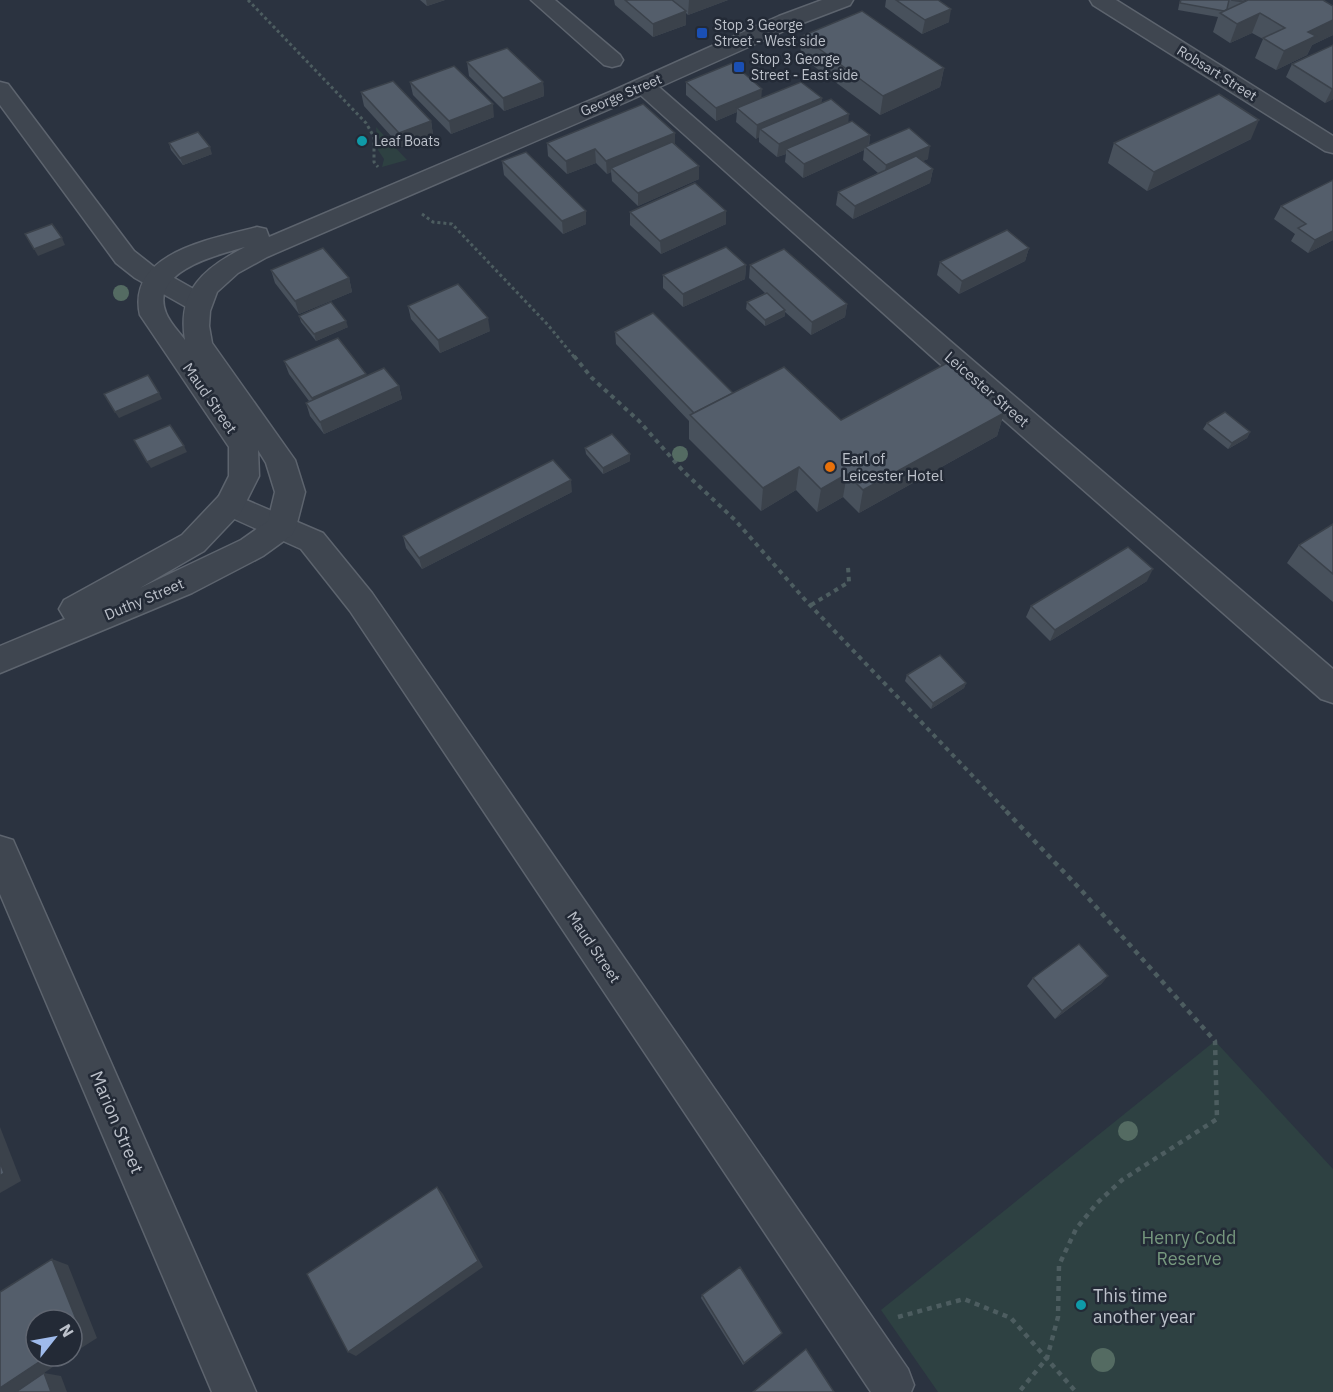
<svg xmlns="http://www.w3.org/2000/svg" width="1333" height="1392" font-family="'IBM Plex Sans',sans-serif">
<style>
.green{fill:#2e4142}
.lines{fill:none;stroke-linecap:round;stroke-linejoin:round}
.minor-casing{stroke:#5d646e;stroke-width:3}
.tertiary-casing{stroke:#5d646e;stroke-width:3}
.path-far2{stroke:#4d5d60;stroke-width:3;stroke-dasharray:3 3;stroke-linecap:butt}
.path-far1{stroke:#4d5d60;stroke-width:4;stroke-dasharray:4.5 4.5;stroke-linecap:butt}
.path{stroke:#4d5d60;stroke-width:4.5;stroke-dasharray:5 5;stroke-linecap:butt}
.minor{fill:#3f4650;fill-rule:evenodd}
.tertiary{fill:#3f4650;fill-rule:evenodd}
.tree{fill:#546b62}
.wall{fill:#48515c}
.shaded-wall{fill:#3b424b}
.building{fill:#545e6b;stroke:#3b424b;stroke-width:1.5}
.transit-dot{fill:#1a4fb4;stroke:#232a36;stroke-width:2}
.culture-dot{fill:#0f9aa8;stroke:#232a36;stroke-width:2}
.food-dot{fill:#e8710a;stroke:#232a36;stroke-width:2}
.labels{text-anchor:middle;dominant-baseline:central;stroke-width:5;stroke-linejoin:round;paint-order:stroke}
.far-poi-label{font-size:14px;fill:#bcc1ca;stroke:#232a36;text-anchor:start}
.far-street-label{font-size:14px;fill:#bcc1ca;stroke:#232a36}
.street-label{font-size:15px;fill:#bcc1ca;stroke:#232a36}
.poi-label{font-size:15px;fill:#bcc1ca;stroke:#232a36;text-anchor:start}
.near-street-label{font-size:18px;fill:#bcc1ca;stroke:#232a36}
.near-park-label{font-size:18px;fill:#76987e;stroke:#232a36}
.near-poi-label{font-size:18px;fill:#bcc1ca;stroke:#232a36;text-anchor:start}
</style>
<rect width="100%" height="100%" fill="#2b3340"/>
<!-- green -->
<g class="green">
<polygon points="376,127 407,160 382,167 384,159 378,150"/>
<polygon points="1215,1041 1333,1169 1333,1392 938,1392 881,1310"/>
</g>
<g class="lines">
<defs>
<g id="minor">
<polygon points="531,0 555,0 620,55 623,60 620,65 612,67 604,65"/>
<polygon points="1090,0 1116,0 1333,136 1333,153 1325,151 1093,5"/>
<polygon points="644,79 652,81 950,341 1333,669 1333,703 1321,699 930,355 636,91 633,86 636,81"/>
<polygon points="0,82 8,84 134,251 153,266 206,296 210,302 206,308 197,311 188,308 135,278 116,263 0,105"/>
<polygon points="230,493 323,533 372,593 908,1369 914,1385 911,1392 871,1392 350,611 301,549 219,512 215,504 219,496"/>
<polygon points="0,836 13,840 256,1392 212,1392 0,894"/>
</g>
<path id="tertiary" d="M 822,0 L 853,0 L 850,5 L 795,26 L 626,102 L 267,257 L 238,273 L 217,292 L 210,311 L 209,326 L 212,343 L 295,460 L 305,492 L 296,527 L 292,535 L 263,556 L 192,593 L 0,673 L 0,646 L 65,619 L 59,609 L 64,600 L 182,535 L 219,496 L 229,476 L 229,447 L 140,315 C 126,252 213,239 257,227 L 266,229 L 269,237 L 610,92 L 779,16 ZM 245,247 C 204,268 177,290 185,340 C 179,332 170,323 166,313 C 149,271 217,255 245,247 ZM 258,450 L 266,463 L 275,492 L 268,521 L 241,540 L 140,588 L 204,551 L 241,512 L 259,476 Z"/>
</defs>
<!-- minor casing -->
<use href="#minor" class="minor-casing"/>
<!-- tertiary casing -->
<use href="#tertiary" class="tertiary-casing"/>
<!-- path-far2 -->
<g class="path-far2">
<polyline points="248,0 366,123 374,137 374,162 378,167"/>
<polyline points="422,214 433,222 452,224 548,325 575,358"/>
</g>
<!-- path-far1 -->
<g class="path-far1">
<polyline points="574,356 592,378 639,421 684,472 735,520 807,602 1008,813"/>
<polyline points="811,605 849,582 848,567"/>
</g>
<!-- path -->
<g class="path">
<polyline points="1006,811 1082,891 1215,1041 1217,1119 1122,1180 1097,1203 1076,1229 1059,1265 1058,1317 1047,1358 1019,1392"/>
<polyline points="898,1317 964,1299 1011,1318 1076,1392"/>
</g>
<!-- minor -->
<use href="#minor" class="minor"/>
<!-- tertiary -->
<use href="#tertiary" class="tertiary"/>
</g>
<!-- trees -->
<g class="tree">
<circle cx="121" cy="293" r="8"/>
<circle cx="680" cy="454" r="8"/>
<circle cx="1128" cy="1131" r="10"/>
<circle cx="1103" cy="1360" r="12"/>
</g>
<!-- wall -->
<g class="wall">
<polygon points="420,0 445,0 427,6"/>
<polygon points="614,0 728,0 688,15 686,13 686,25 653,37 615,5"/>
<polygon points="886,0 938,0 949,22 922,34 885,7"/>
<polygon points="1180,0 1245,0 1245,2 1333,6 1333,35 1312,45 1307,55 1276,70 1255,58 1263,39 1252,33 1230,43 1213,32 1218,17 1178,10"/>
<polygon points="802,36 944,68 940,87 880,115 800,56"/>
<polygon points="1333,45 1333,99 1325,103 1286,77 1292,64"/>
<polygon points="467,62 543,82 544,96 504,111 469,76"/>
<polygon points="410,82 494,117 451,134 413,95"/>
<polygon points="686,82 761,98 822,98 821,103 848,122 870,135 869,146 928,159 922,161 933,169 930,183 853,219 836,205 838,192 878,173 863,160 864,150 803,178 785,162 786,154 777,157 759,142 759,137 756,139 736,122 737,112 716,121 686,95"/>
<polygon points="361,92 431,121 433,135 401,147 364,106"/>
<polygon points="675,133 675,144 699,166 699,179 638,206 612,181 611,172 607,174 596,163 567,174 548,156 547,143"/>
<polygon points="1251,139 1147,191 1108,163 1114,143"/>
<polygon points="169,143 212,154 183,165 171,150"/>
<polygon points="502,161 586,211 586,224 563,234 504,175"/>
<polygon points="1333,180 1333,240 1308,253 1291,241 1295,234 1274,219 1281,206"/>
<polygon points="726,211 726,224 661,254 630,225 630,212"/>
<polygon points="1029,248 1025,261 959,294 937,275 940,262"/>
<polygon points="746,265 745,279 683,307 663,288 663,275"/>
<polygon points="750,265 847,304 845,317 811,335 785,312 785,316 765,326 746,309 747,302 765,293 749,278"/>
<polygon points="271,270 349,278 352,292 299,314 275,283"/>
<polygon points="408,306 490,331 440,353 411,319"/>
<polygon points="299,316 348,327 316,341 301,322"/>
<polygon points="615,332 733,393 841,420 1004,413 997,436 859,513 843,497 817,512 796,490 761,511 689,439 689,421 616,344"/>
<polygon points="284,361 366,376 399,386 402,399 324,434 310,416 306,403 309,401 289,374"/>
<polygon points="1207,423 1250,432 1247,438 1228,449 1203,429"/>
<polygon points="585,448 630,454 630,461 603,474 586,454"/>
<polygon points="572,492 422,569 406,548 403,536"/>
<polygon points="1333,524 1333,602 1287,563 1299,545"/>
<polygon points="1147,581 1050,641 1026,617 1031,606"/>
<polygon points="907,675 966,683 964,688 931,709 905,681"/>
<polygon points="1108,976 1101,984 1055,1019 1027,986 1033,978"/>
<polygon points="702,1295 782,1333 743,1365 701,1298"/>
</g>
<!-- shaded-wall -->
<g class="shaded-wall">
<polygon points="426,0 445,0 427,6"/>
<polygon points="689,0 728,0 688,15"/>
<polygon points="951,9 949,22 922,34 925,20"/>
<polygon points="686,11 686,25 653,37 653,24"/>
<polygon points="1260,13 1252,33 1230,43 1237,24"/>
<polygon points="1333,20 1333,35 1312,45 1307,55 1276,70 1284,51 1308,32"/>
<polygon points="944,68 940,87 880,115 883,96"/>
<polygon points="543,82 544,96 504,111 503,98"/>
<polygon points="762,89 761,102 737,108 737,112 716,121 716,108"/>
<polygon points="1332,89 1333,89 1333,99 1325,103"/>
<polygon points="822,98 820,111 760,129 759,137 756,139 757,125"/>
<polygon points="493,104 494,117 451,134 449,121"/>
<polygon points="849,114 848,127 786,149 786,154 777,157 779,144"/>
<polygon points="1259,120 1251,139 1147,191 1154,172"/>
<polygon points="431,121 433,135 401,147 399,133"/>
<polygon points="675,133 675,146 611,168 611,172 607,174 606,161"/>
<polygon points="870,135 868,148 865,147 864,150 803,178 804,164"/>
<polygon points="930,146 928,159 884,178 886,165"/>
<polygon points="210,147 212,154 183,165 180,158"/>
<polygon points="595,149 596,163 567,174 566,161"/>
<polygon points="699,166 699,179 638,206 638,193"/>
<polygon points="933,169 930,183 853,219 855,206"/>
<polygon points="586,211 586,224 563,234 562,221"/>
<polygon points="726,211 726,224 661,254 660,241"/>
<polygon points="1333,231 1333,240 1308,253 1315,240"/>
<polygon points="62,238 65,245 38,256 34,249"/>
<polygon points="1029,248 1025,261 959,294 962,281"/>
<polygon points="746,265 745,279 683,307 683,294"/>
<polygon points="349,278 352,292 299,314 295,301"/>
<polygon points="847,304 845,317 811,335 812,322"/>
<polygon points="785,310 785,316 765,326 765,320"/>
<polygon points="488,318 490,331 440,353 438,340"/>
<polygon points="346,321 348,327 316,341 314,334"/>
<polygon points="366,374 369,387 316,411 312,398"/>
<polygon points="399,386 402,399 324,434 320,422"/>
<polygon points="159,393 162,399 119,418 115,412"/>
<polygon points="1004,413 997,436 859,513 863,490"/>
<polygon points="1250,432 1247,438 1228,449 1232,443"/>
<polygon points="184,446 187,452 151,468 147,462"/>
<polygon points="630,454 630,461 603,474 603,468"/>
<polygon points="799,467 796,490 761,511 763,488"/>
<polygon points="847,474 843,497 817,512 821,489"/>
<polygon points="571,480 572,492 422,569 419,558"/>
<polygon points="1153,569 1147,581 1050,641 1055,630"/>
<polygon points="966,683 964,688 931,709 933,703"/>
<polygon points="1108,976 1101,984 1055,1019 1062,1011"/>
<polygon points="0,1127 21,1181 0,1193"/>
<polygon points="437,1187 443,1194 483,1267 356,1356 348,1352"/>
<polygon points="52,1259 68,1265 97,1338 72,1354 72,1340"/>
<polygon points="782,1333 780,1336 743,1365 744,1363"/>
<polygon points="48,1356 69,1356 16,1392 0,1392 0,1388"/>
<polygon points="44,1373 61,1376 67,1392 51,1392"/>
</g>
<!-- building -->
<g class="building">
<polygon points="625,0 672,0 686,11 653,24"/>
<polygon points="896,0 938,0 951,9 925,20"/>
<polygon points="1181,0 1229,0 1227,9 1224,11 1180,3"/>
<polygon points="1231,0 1245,0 1244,2"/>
<polygon points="1248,0 1323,0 1333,6 1333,20 1308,32 1316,36 1284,51 1263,38 1285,28 1260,13 1237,24 1220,13"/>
<polygon points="862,11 944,68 883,96 802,36"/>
<polygon points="1333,45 1333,89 1332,89 1292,64"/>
<polygon points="507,48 543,82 503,98 467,62"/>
<polygon points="732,63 762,89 716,108 686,82"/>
<polygon points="454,66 493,104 449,121 410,82"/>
<polygon points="393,81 431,121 399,133 361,92"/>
<polygon points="801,82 822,98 757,125 737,108"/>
<polygon points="1219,94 1259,120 1154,172 1114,143"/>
<polygon points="831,99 849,114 779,144 760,129"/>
<polygon points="643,104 675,133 606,161 595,149 566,161 547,143"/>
<polygon points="852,121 870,135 804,164 786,149"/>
<polygon points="909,128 930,146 886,165 865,147"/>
<polygon points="198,132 210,147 180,158 169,143"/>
<polygon points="672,142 699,166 638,193 611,168"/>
<polygon points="526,152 586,211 562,221 502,161"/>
<polygon points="916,156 933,169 855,206 838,192"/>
<polygon points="1333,180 1333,231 1315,240 1298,228 1306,224 1281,206"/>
<polygon points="695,183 726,211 660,241 630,212"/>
<polygon points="52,224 62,238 34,249 25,234"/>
<polygon points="1007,230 1029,248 962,281 940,262"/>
<polygon points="726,247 746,265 683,294 663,275"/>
<polygon points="323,248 349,278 295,301 271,270"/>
<polygon points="784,249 847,304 812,322 750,265"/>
<polygon points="458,284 488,318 438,340 408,306"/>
<polygon points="767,293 785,310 765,320 747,302"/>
<polygon points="331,302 346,321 314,334 299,316"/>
<polygon points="653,313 733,393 694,413 615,332"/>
<polygon points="338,338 366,374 312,398 284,361"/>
<polygon points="947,363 1004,413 863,490 847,474 821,489 799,467 763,488 690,415 784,367 841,420"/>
<polygon points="384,368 399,386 320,422 306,403"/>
<polygon points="148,375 159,393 115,412 104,394"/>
<polygon points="1225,412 1250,432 1232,443 1207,423"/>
<polygon points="170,425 184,446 147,462 134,440"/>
<polygon points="612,434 630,454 603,468 585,448"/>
<polygon points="553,460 571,480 419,558 403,536"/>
<polygon points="1333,524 1333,574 1299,545"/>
<polygon points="1128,547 1153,569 1055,630 1031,606"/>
<polygon points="940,655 966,683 933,703 907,675"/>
<polygon points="1079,944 1108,976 1062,1011 1033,978"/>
<polygon points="0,1162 4,1173 0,1176"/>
<polygon points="437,1187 478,1261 348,1352 307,1274"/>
<polygon points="52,1259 82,1334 72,1340 72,1320 36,1320 36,1356 48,1356 0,1388 0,1292"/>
<polygon points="740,1267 782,1333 744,1363 702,1295"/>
<polygon points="806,1349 834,1392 753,1392"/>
<polygon points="44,1373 51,1392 16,1392"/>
</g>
<!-- markers -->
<g class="transit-dot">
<rect x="696" y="27" width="12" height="12" rx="3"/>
<rect x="733" y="61" width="12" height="12" rx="3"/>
</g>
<g class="culture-dot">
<circle cx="362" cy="141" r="6"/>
<circle cx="1081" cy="1305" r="6"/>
</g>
<circle class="food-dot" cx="830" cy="467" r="6"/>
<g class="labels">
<!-- far-poi labels -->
<g class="far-poi-label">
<text x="714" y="25">Stop 3 George<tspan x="714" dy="16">Street - West side</tspan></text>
<text x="751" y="59">Stop 3 George<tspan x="751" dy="16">Street - East side</tspan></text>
<text x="374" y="141">Leaf Boats</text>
</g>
<!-- far-street labels -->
<g class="far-street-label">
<text transform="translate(1217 73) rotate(32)">Robsart Street</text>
<text transform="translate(621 95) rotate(-23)">George Street</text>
</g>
<!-- street labels -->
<g class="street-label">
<text transform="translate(987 389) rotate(41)">Leicester Street</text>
<text transform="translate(210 398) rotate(55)">Maud Street</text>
<text transform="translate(144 599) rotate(-23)">Duthy Street</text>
<text transform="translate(594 947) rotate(56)">Maud Street</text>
</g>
<!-- poi labels -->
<g class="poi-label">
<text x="842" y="458">Earl of<tspan x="842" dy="17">Leicester Hotel</tspan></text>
</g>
<!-- near-street labels -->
<g class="near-street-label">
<text transform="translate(117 1122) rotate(67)">Marion Street</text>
</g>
<!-- near-park labels -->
<g class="near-park-label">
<text x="1189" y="1237">Henry Codd<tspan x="1189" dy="21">Reserve</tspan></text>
</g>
<!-- near-poi labels -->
<g class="near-poi-label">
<text x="1093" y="1295">This time<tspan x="1093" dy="21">another year</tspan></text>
</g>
</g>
<!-- north arrow -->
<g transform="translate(54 1338) rotate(59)"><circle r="28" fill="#232a36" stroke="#606671" stroke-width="1.5"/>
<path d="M0-4.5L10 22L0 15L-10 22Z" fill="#9fbbec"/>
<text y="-9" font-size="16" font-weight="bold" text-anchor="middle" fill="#bcc1ca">N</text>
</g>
</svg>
